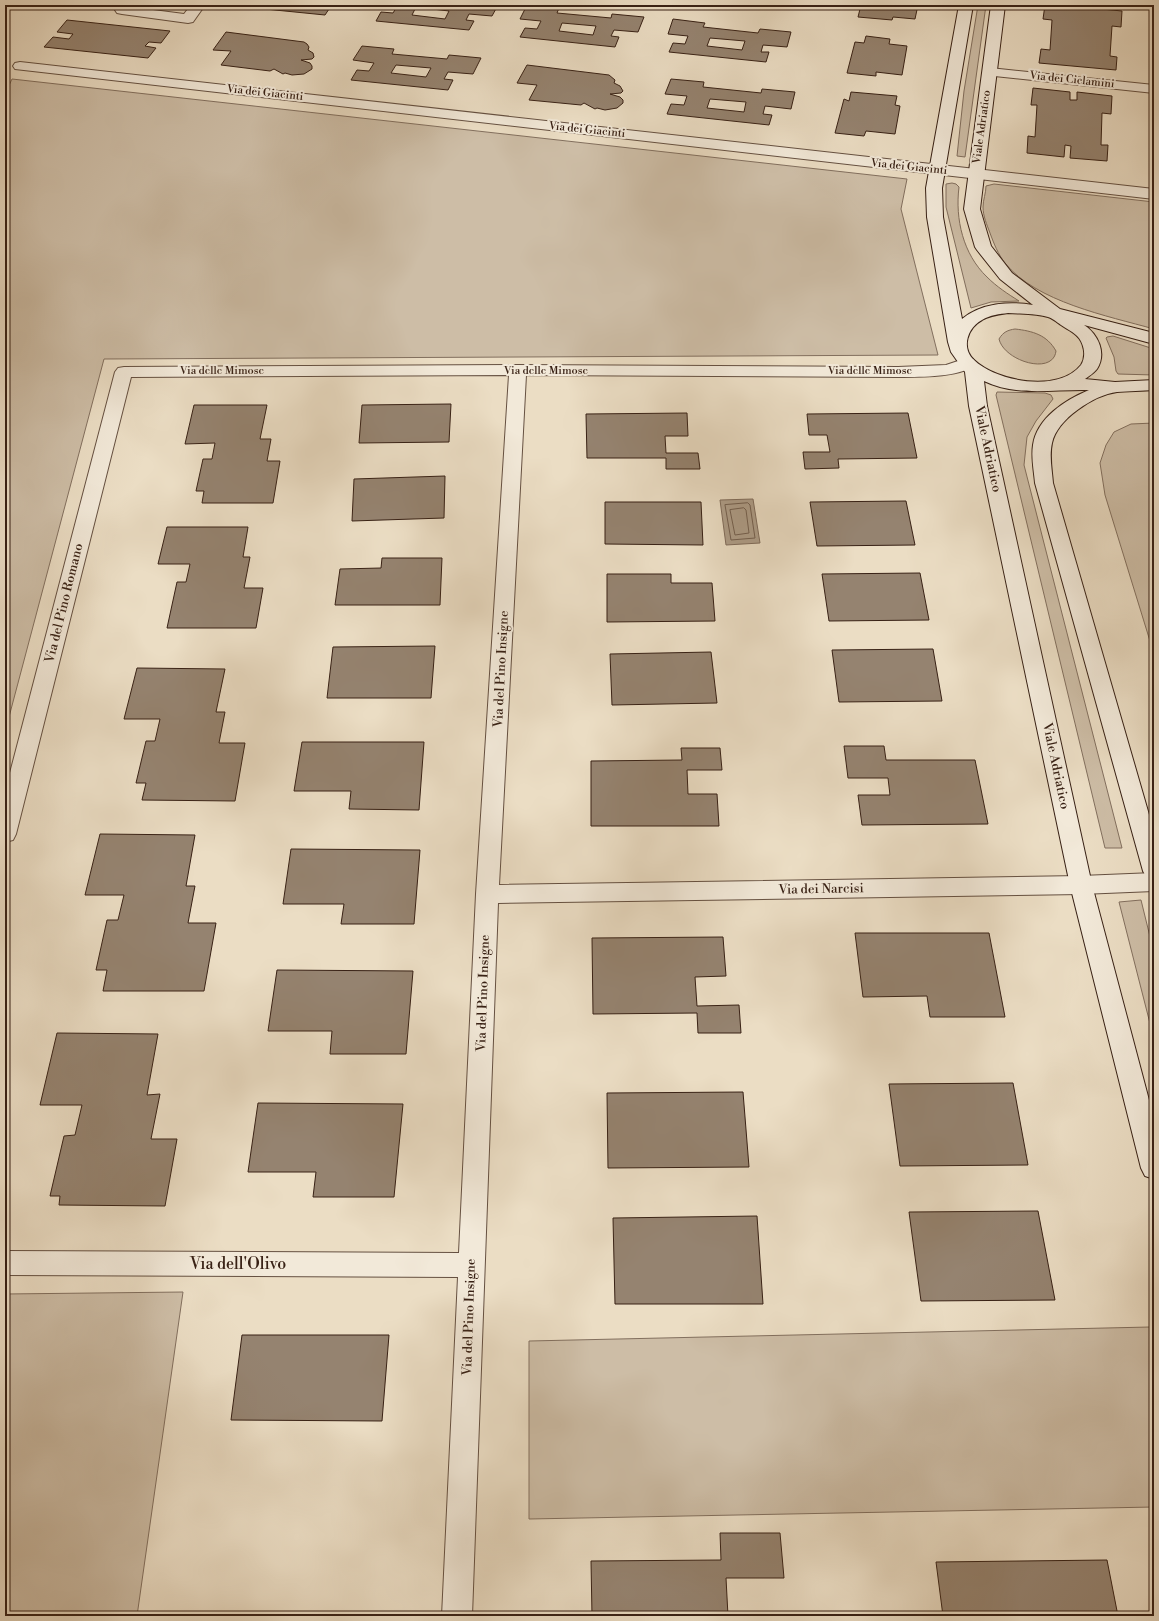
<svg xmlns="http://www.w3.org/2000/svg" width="1159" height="1621" font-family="'Libre Bodoni',serif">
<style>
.green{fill:#cdbda6;stroke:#826f5e}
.water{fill:#ae9d88;stroke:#7f6b5a}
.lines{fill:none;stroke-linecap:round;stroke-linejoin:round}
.shore{stroke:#735f4e;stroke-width:1}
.building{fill:#958370;stroke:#382115;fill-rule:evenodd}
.street-casing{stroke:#655041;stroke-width:2}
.secondary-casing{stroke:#382115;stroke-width:2}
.street{fill:#f2e9d9;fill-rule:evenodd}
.secondary{fill:#f2e9d9;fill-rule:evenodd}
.labels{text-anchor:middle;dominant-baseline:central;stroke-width:4;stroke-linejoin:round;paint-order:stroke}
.far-street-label{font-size:11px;fill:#382115;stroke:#f2e9d9}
.street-label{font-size:13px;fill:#382115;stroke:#f2e9d9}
.near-street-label{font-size:16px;fill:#382115;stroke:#f2e9d9}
</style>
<rect width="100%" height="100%" fill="#ebddc4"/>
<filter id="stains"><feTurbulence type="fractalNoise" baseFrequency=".005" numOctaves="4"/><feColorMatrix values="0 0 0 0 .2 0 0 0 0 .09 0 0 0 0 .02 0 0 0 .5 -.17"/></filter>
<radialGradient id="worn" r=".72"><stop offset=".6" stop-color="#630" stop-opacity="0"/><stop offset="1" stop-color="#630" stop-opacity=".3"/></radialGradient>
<!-- green -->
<g class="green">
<polygon points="978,5 986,5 965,157 957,156 964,91"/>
<polygon points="12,79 907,179 901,209 938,355 104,359 5,732 5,94"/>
<path d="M 952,183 L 956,184 L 959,187 C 955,219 963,254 987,277 C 997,287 1008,294 1019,301 L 991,302 L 971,308 L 946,207 L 946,184 Z"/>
<path d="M 994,184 L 1154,202 L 1154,329 C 1108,316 1036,302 1005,263 C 998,254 994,244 990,233 C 987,225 983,216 983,207 C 983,200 986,193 986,186 Z"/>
<path d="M 1015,329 C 1033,331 1047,335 1056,351 C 1053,376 1004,361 999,339 C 1003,332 1008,330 1015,329 Z"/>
<polygon points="1113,336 1154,349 1154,375 1118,374 1116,371 1114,357 1106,338 1107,337"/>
<polygon points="997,392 1045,393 1051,395 1053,399 1036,421 1027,437 1024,465 1122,848 1105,848 996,395"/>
<polygon points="1154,423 1154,654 1105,495 1100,463 1106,445 1114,432 1131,424"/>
<polygon points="1141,900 1154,953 1154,1039 1119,902"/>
<polygon points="183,1292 137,1616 5,1616 5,1294"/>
<polygon points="1150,1327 1154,1339 1154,1507 529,1519 529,1341"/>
</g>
<!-- water -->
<polygon class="water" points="753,499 760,543 726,545 720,500"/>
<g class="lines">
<!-- shore -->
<g class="shore">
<polygon points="748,503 750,505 755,538 731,540 725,505"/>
<polygon points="744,508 746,510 749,533 735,535 730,510"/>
</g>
</g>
<!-- building -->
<g class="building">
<polygon points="324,5 331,6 325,15 235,6"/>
<path d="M 394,5 L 498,5 L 492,16 L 469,14 L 466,20 L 474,21 L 469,30 L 376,21 L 381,12 L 393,13 L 398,5 ZM 416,7 L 449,11 L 445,19 L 412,15 Z"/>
<path d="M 527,5 L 559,8 L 557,13 L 611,18 L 612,14 L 644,17 L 638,32 L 614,30 L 611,36 L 619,37 L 615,47 L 520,37 L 525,28 L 537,29 L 541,21 L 520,19 ZM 562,23 L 596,26 L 593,35 L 559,31 Z"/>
<polygon points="861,5 918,5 915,19 893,17 892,20 858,17"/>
<polygon points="1045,5 1061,5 1122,11 1121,27 1112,26 1110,56 1117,57 1116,70 1039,63 1041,49 1050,50 1052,20 1043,19"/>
<path d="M 673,19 L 705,23 L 703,27 L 758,33 L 760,29 L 791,32 L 787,47 L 763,45 L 761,52 L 769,52 L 766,62 L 669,52 L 673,43 L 685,44 L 688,36 L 668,34 ZM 710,38 L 745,41 L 742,50 L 707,46 Z"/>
<polygon points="67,20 170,31 161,43 149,42 145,46 156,48 148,58 44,47 53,37 69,39 73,34 57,32"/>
<polygon points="226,32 304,42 307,44 309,47 308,50 313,53 314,57 312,59 301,60 310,63 312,66 312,69 304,74 292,75 285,73 283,74 274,69 270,71 221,65 231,51 213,50"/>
<polygon points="866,36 890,39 889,44 907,46 902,75 876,72 876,76 847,73 855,42 864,43"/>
<path d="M 362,46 L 394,49 L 392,54 L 447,59 L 449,55 L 481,58 L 473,74 L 448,72 L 444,79 L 453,80 L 448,90 L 351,80 L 357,70 L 369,71 L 374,63 L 353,60 ZM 396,65 L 431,68 L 426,77 L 391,73 Z"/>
<polygon points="527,65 609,75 615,80 614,83 620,86 623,91 621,93 610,94 620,97 623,100 623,103 617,108 605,110 597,108 595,109 584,103 581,105 529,100 537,85 517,83"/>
<path d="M 671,79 L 704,82 L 703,87 L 761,93 L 762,89 L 795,92 L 791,109 L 765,106 L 763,114 L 772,115 L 769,125 L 667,114 L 671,104 L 684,105 L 687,96 L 665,94 ZM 710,99 L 746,102 L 744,112 L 707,108 Z"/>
<polygon points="1033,88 1070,92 1070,100 1077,100 1077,92 1112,96 1111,114 1102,113 1101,145 1108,145 1107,161 1070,158 1071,146 1065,145 1064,157 1027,153 1028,136 1035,137 1037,105 1031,105"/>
<polygon points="851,92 897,96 895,105 900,106 895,134 866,131 864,136 835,133 844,99 849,101"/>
<polygon points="451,404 449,442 359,443 362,405"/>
<polygon points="194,405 267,405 260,439 271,439 267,461 280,461 273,503 202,503 204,491 196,491 203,459 212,459 215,443 185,444"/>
<polygon points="687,413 688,436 665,436 666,453 698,453 700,469 666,469 666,458 587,458 586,414"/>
<polygon points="908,413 917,458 838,459 839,468 805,469 803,452 830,452 827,435 809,435 807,414"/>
<polygon points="445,476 444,518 352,521 354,479"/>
<polygon points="906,501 915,545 817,546 810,502"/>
<polygon points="605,502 701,502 703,545 605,544"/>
<polygon points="167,527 248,527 243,557 250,557 244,588 263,588 256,628 167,628 177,582 186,582 190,564 158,564"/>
<polygon points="382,558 442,558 440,605 335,605 340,569 381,568"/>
<polygon points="920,573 929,620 829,621 822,574"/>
<polygon points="607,574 671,574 671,583 712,583 715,621 607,622"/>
<polygon points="435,646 431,698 327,698 333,647"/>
<polygon points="933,649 942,701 839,702 832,650"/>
<polygon points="711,652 717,703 612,705 610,654"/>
<polygon points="137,668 225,669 216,712 225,712 219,743 245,743 235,801 142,800 146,783 136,783 146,741 155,741 160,719 124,719"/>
<polygon points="302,742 424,742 419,810 349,809 351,791 294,791"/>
<polygon points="844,746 884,746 886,760 975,760 988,824 862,825 858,795 890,795 888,778 848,778"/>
<polygon points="681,748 720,748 722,770 687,770 688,794 717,794 719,826 591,826 591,761 682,760"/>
<polygon points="100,834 195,835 186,886 195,886 188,923 216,923 204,991 103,991 107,970 96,970 107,920 118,920 124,895 85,895"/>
<polygon points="291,849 420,850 414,924 341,924 344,904 283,904"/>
<polygon points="855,933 989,933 1005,1017 930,1017 927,996 863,997"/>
<polygon points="723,937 726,976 695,977 697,1006 739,1005 741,1033 698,1033 697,1013 593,1014 592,938"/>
<polygon points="277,970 413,971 406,1054 330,1054 332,1031 268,1031"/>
<polygon points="57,1033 158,1034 147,1095 160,1094 151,1139 177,1139 165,1206 59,1205 60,1196 50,1196 64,1136 75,1135 82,1105 40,1105"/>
<polygon points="1013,1083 1028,1165 900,1166 889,1084"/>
<polygon points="743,1092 749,1167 608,1168 607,1093"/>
<polygon points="258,1103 403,1104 394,1197 313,1197 316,1172 248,1172"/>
<polygon points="1038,1211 1055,1300 921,1301 909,1212"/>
<polygon points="757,1216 763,1304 615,1304 613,1218"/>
<polygon points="242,1335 389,1335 382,1421 231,1420"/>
<polygon points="720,1533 780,1533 784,1578 726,1578 728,1616 592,1616 591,1561 721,1560"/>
<polygon points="1107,1560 1118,1616 943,1616 936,1562"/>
</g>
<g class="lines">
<defs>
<g id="street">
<polygon points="191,5 205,5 193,22 188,23 122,14 117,13 115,10 117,7 122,6 184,14"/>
<polygon points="20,62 1154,189 1154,199 15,69 13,66 15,63"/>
<polygon points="990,68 1154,85 1154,93 985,75 983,72 985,69"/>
<path d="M 967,358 L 973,359 L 976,363 C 965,378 916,377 898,377 L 526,375 L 499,885 L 1081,876 L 1154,873 L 1154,891 L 1081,894 L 498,903 L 472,1616 L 442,1616 L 458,1277 L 5,1275 L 5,1251 L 459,1253 L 476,894 L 509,375 L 131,377 L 16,834 L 13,840 L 5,842 L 5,792 L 115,372 L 118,368 L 124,367 L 518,365 L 898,367 L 946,365 Z"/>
</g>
<path id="secondary" d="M 959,5 L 973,5 L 942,188 L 943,217 L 962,319 C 981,303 1009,301 1033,305 L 1000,279 L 977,250 L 975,247 L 964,209 L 991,5 L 1005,5 L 980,209 L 991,246 L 1012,273 L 1060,309 L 1154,333 L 1154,344 L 1084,325 C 1098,334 1107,353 1097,369 C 1094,373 1089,376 1085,379 L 1115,382 L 1154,380 L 1154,390 C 1142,391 1129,391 1117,392 C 1094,395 1057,419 1052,443 C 1049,456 1052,470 1053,483 L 1154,832 L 1154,880 L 1146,877 L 1143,871 L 1035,483 C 1034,471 1031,458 1033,445 C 1037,418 1065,400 1089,390 C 1053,389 1017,397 984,381 L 987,406 L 1092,885 L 1154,1119 L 1154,1179 L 1145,1176 L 1141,1168 L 1070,885 L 969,406 L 965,372 L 951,352 L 948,342 L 927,217 L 926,188 ZM 1008,313 C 1021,314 1035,313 1048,317 C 1052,318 1057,322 1061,325 C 1065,328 1072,331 1076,335 C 1084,342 1087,356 1081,365 C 1059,393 997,382 974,360 C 961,348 967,328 982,320 C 990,315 1000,314 1008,313 Z"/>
</defs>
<!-- street casing -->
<use href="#street" class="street-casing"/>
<!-- secondary casing -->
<use href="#secondary" class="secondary-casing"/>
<!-- street -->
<use href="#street" class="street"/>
<!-- secondary -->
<use href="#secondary" class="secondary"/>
</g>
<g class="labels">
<!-- far-street labels -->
<g class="far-street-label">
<text transform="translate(1072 80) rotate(6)">Via dei Ciclamini</text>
<text transform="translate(265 93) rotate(6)">Via dei Giacinti</text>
<text transform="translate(982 127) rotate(-82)">Viale Adriatico</text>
<text transform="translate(587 130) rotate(6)">Via dei Giacinti</text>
<text transform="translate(909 167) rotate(6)">Via dei Giacinti</text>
<text x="222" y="371">Via delle Mimose</text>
<text x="546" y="371">Via delle Mimose</text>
<text x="870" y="371">Via delle Mimose</text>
</g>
<!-- street labels -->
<g class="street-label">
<text transform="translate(988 449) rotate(78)">Viale Adriatico</text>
<text transform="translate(64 603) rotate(-76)">Via del Pino Romano</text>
<text transform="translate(501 669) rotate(-87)">Via del Pino Insigne</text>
<text transform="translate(1056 766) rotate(78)">Viale Adriatico</text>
<text transform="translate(821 889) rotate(-1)">Via dei Narcisi</text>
<text transform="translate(483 993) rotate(-88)">Via del Pino Insigne</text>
<text transform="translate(469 1317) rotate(-88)">Via del Pino Insigne</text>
</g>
<!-- near-street labels -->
<g class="near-street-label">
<text x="238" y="1264">Via dell'Olivo</text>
</g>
</g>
<!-- margin -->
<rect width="1159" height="1621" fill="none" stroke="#ebddc4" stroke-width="20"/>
<rect x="6" y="6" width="1147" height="1609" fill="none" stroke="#382115" stroke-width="2"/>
<rect x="10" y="10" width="1139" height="1601" fill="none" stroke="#382115"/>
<rect width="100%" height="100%" filter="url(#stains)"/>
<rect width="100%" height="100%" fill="url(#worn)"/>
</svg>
